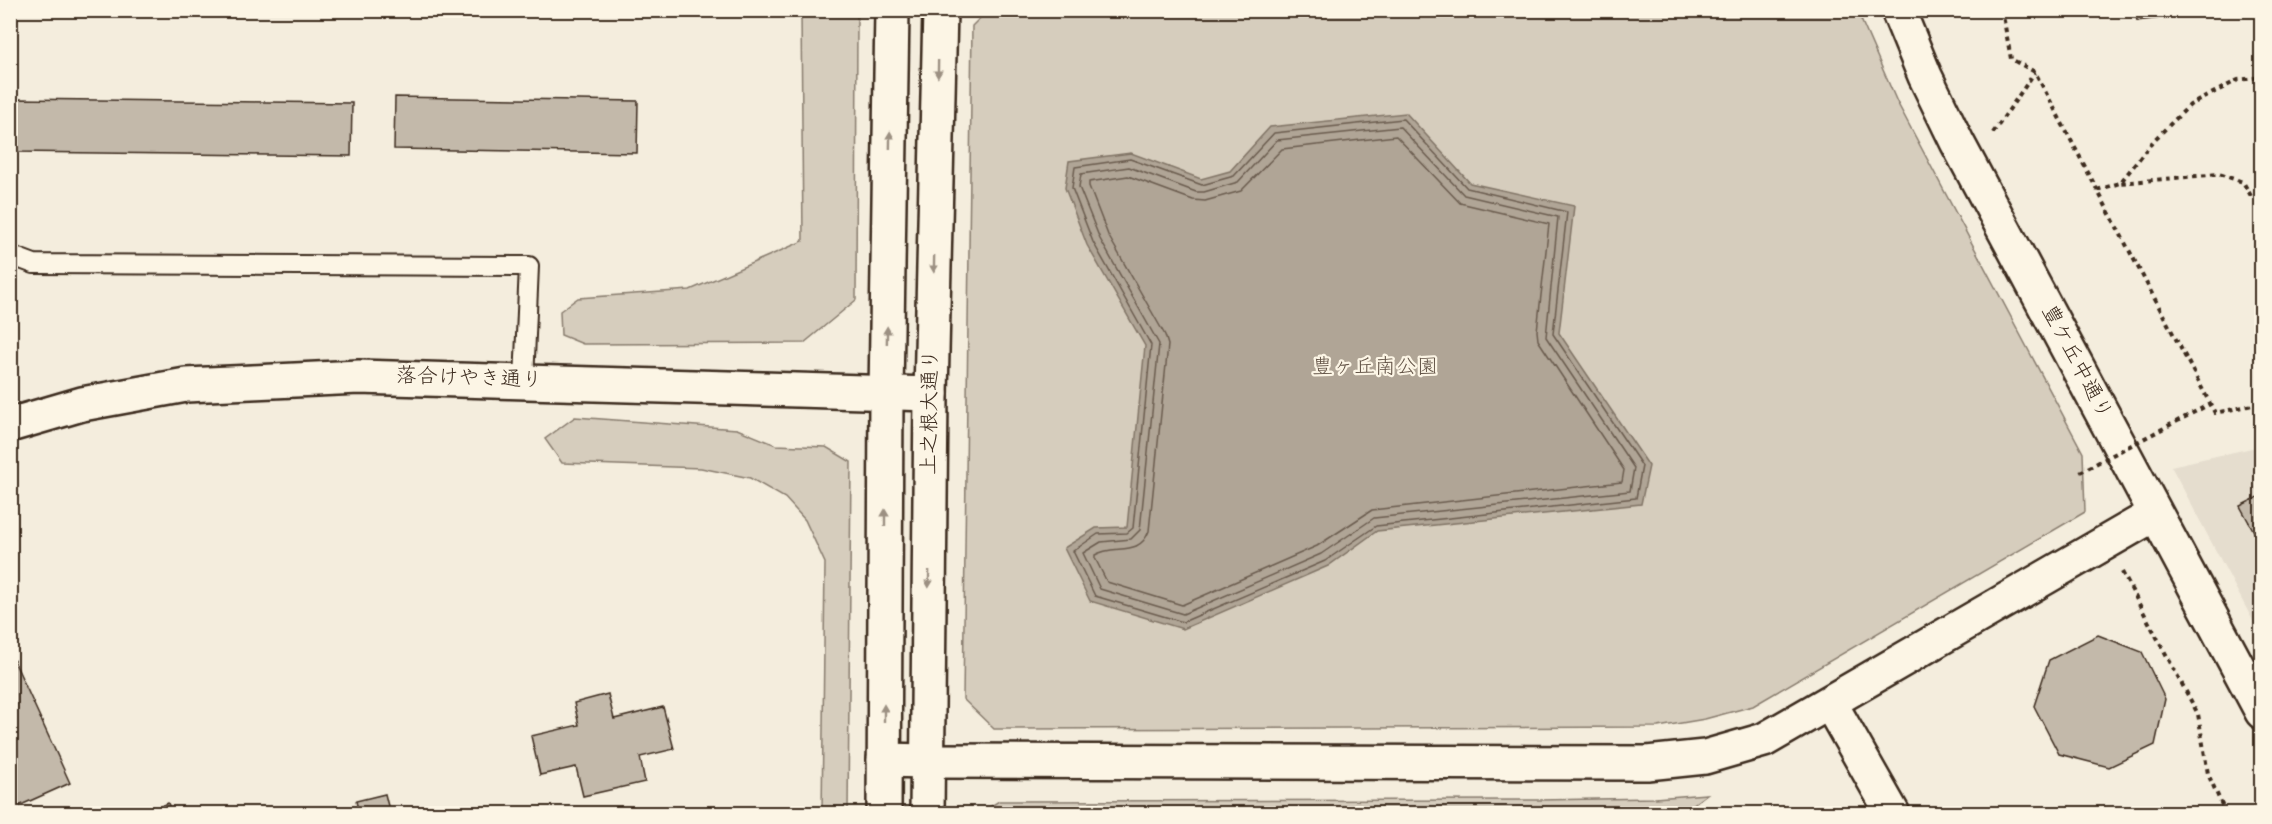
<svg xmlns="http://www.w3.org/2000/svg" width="2272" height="824" font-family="Dekko,'Klee One',sans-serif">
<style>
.built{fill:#e5ddce}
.green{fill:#d6cdbd;stroke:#887c6e;stroke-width:1.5}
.water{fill:#b0a596;stroke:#817466;stroke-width:1.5}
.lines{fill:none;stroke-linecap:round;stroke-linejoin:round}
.shore{stroke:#6a5b4e;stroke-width:1.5}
.building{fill:#c3b9aa;stroke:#3b2a1e;stroke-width:1.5}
.service-casing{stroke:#3b2a1e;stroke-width:22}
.minor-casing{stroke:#3b2a1e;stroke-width:38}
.tertiary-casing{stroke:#3b2a1e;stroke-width:38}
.path{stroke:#3b2a1e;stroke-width:4;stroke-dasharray:4.5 4.5;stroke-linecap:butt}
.service{stroke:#fcf5e5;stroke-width:18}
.minor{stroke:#fcf5e5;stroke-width:33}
.tertiary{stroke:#fcf5e5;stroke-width:33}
.path-bridge{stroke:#3b2a1e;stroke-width:4;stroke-dasharray:4.5 4.5;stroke-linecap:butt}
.oneway{fill:#9c9082}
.labels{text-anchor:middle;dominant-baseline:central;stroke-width:4.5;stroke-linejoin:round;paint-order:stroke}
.street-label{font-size:21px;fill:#3b2a1e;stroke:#fcf5e5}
.park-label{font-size:21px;fill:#625346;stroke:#fcf5e5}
</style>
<rect width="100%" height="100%" fill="#f4eddd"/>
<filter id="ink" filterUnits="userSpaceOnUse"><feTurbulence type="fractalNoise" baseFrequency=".0167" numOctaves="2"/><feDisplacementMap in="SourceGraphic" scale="12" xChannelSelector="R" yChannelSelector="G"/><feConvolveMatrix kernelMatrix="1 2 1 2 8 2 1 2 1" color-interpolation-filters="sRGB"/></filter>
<g filter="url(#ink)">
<!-- built -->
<polygon class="built" points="2261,446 2261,636 2171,466"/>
<!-- green -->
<g class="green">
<polygon points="801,11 857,11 856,300 804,343 583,344 561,335 560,311 578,298 690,290 803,241"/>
<polygon points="987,11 1853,11 1859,15 1897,102 2083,453 2085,512 1753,706 1705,719 1658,727 994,729 963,699 972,26"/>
<polygon points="575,417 737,429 776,445 826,447 851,462 848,813 822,813 825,563 805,520 785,498 750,478 701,468 562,463 545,439"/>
<polygon points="1707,794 1680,814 980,813 999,801 1539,800 1655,798"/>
</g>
<!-- water -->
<polygon class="water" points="1406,113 1470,183 1574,206 1559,333 1649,466 1641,504 1377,531 1328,566 1183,629 1090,601 1064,548 1096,528 1127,527 1145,346 1087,245 1065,188 1069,161 1131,153 1201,179 1230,171 1270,127"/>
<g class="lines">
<!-- shore -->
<g class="shore">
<polygon points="1403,119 1467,188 1567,212 1553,334 1642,466 1636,498 1376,526 1325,561 1183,622 1095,596 1073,551 1098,534 1127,533 1133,528 1151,345 1093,242 1072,188 1075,167 1130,159 1202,185 1234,176 1274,133"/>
<polygon points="1400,127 1464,195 1558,217 1546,337 1634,468 1630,491 1374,518 1321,554 1183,614 1100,589 1083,553 1101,542 1131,539 1140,530 1159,344 1100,239 1079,187 1081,174 1129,167 1196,192 1204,192 1238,182 1277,140"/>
<path d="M 1396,136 L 1460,203 L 1549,224 L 1537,331 L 1538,340 L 1624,470 L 1622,482 L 1372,510 L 1317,546 L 1182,605 L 1107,582 L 1095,558 L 1095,555 C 1114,543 1139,558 1149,531 L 1168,345 L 1165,335 L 1108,235 L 1089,186 L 1089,182 L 1128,176 L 1193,200 L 1205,201 L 1241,191 L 1282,149 Z"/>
</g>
</g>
<!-- building -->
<g class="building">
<polygon points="2135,10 2177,10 2178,16 2137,21"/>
<polygon points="395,97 638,101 637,153 394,149"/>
<polygon points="16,99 352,103 351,156 16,152"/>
<polygon points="2262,495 2262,546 2240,506"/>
<polygon points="2098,635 2142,652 2165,699 2155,745 2109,767 2059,754 2034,706 2049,660"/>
<polygon points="10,652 70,783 12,809 10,806"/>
<polygon points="608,694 614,719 663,707 674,749 640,757 645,782 583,796 576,767 540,775 531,736 579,725 574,703"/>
<polygon points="385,794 390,814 359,814 356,801"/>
<polygon points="168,803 172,814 144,814"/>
</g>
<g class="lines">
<defs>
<polyline id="service" points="10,255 34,264 529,266 524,381"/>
<polyline id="minor" points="1830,703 1893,814"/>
<g id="tertiary">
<polyline points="1898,10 1925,76 1957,142 2262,712"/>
<polyline points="10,425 82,404 186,385 359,377 931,394"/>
<polyline points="884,760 927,761 1647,763 1705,757 1764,740 2155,514"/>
<polyline points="884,814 886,394 892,10"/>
<polyline points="927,814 931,394 940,10"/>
</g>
</defs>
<!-- service casing -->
<use href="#service" class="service-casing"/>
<!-- minor casing -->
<use href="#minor" class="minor-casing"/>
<!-- tertiary casing -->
<use href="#tertiary" class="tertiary-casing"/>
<!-- path -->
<g class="path">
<polyline points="2002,10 2011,59 2035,72 2215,413 2262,403"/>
<polyline points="1993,133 2035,72"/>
<polyline points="2097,190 2120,183"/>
<polyline points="2251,196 2243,182 2219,174 2120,183 2155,139 2190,105 2238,80 2262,77"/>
<polyline points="2122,572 2198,714 2208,774 2226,814"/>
</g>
<!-- service -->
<use href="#service" class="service"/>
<!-- minor -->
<use href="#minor" class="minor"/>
<!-- tertiary -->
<use href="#tertiary" class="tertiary"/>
<!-- path-bridge -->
<polyline class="path-bridge" points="2080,472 2210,404"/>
</g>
<!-- one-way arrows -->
<defs><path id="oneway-solid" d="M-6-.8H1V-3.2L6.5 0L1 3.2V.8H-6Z" transform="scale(1.5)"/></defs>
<g class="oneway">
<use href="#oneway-solid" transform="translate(938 69) rotate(91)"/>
<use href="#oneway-solid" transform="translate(890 140) rotate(-89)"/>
<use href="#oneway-solid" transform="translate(934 264) rotate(91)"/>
<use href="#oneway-solid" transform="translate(887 335) rotate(-89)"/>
<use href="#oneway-solid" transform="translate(885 518) rotate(-90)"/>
<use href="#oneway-solid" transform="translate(929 579) rotate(91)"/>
<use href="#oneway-solid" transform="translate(884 713) rotate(-90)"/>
</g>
</g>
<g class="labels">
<!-- street labels -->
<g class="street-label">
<text transform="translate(2075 363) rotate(62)">豊ケ丘中通り</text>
<text transform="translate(469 380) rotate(2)">落合けやき通り</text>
<text transform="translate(932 412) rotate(-89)">上之根大通り</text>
</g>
<!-- park labels -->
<g class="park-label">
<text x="1375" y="369">豊ヶ丘南公園</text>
</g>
</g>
<!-- margin -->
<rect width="2272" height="824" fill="none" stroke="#fcf5e5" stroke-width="36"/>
<rect x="18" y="18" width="2236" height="788" fill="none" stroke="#3b2a1e" stroke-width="2" filter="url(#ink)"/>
</svg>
